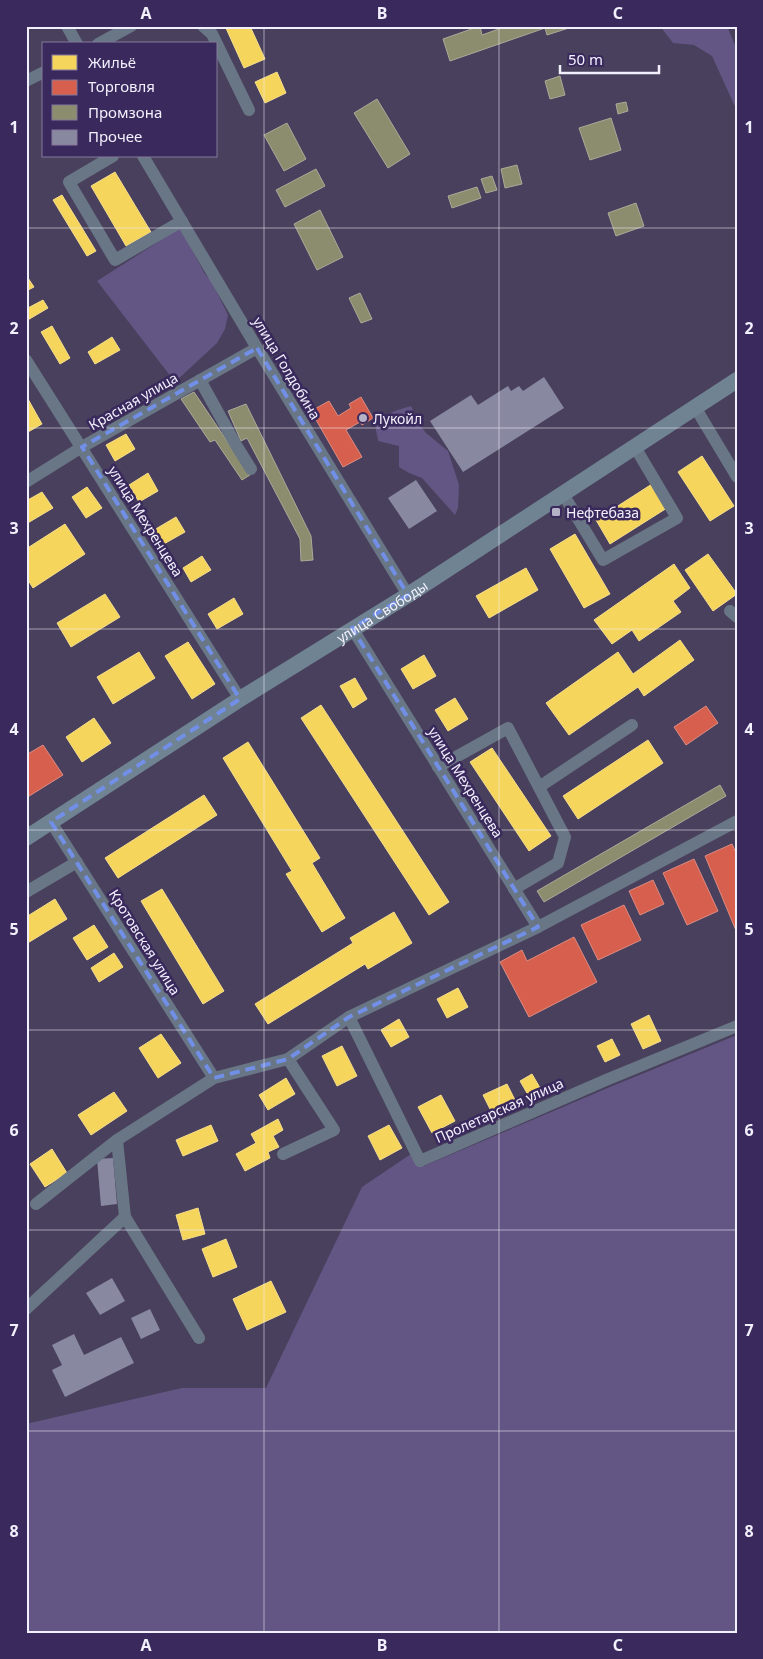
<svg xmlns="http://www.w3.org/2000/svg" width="763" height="1659" font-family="'Noto Sans',sans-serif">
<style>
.green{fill:#635684}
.homes{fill:#f6d55c;stroke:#f5dd8c}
.shops{fill:#d6604d;stroke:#de8b82}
.industry{fill:#8c8c6e;stroke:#abaa99}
.building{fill:#8988a1}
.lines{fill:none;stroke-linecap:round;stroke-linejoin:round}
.minor{stroke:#697685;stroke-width:12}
.major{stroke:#708393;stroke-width:16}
.marked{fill:none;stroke:#728fe7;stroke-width:4;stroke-dasharray:10 6;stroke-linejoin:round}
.grid{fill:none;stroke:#f2f0fd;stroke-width:1;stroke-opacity:0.55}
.poi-dot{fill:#b6b2c5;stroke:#3a295c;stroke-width:2}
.labels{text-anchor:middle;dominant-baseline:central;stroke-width:5;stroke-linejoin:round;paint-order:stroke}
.street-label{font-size:14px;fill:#f2f0fd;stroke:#3a295c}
.poi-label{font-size:14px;fill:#f2f0fd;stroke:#3a295c;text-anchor:start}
.neatline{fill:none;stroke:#f2f0fd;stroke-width:2}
.grid-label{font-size:16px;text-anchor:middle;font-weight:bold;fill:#f2f0fd}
</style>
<rect width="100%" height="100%" fill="#48405c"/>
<!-- green -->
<g class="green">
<polygon points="662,26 727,26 737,50 737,111 712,56 694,45 673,43 663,30"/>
<polygon points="180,228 205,274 211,280 228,315 225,329 217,343 175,382 97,281"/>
<path d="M 411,406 L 419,424 L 426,433 L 448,451 L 459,485 L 458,508 L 455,515 L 422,478 L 409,473 L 399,467 L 399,446 L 378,441 C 378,437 376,433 376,429 C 377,414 399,410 411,406 Z"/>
<polygon points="737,1035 737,1633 26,1633 26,1424 182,1388 266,1388 362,1187 411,1154 424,1166 610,1087"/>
</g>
<!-- homes -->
<g class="homes">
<polygon points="225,26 250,26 265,59 244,68"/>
<polygon points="277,72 286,93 265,103 255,82"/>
<polygon points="115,172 151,232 126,246 91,186"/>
<polygon points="62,195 96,251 87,256 53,200"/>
<polygon points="26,275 34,287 26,291"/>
<polygon points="43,300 48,308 26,321 26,309"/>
<polygon points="52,326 70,358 60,364 41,332"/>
<polygon points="112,337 120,350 95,364 88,352"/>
<polygon points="28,399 42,424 28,432 26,429 26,400"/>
<polygon points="126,434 135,449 115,461 106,445"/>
<polygon points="702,456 734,506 710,521 678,472"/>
<polygon points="148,473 158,491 139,502 129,485"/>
<polygon points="652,484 667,508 610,544 596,520"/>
<polygon points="87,487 102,508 86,518 72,497"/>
<polygon points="42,492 53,508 26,524 26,501"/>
<polygon points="176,517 185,532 162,545 154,530"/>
<polygon points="65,524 85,554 33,588 26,577 26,549"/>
<polygon points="575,534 610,594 584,608 550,549"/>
<polygon points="708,554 737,594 713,611 685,570"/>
<polygon points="202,556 211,570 191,582 183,568"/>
<polygon points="674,564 690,588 673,601 681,612 639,641 632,630 612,644 594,620"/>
<polygon points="526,568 538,590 489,618 476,596"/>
<polygon points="105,594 120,617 71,647 57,623"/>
<polygon points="234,598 243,614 217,629 208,614"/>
<polygon points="680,640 694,660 644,696 638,687 569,735 546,703 618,652 633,674"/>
<polygon points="188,642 215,684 192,699 165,656"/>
<polygon points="139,652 155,678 113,704 97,677"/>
<polygon points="424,655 436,676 413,689 401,669"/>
<polygon points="355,678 367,699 353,708 340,686"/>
<polygon points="455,698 468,719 448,731 435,710"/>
<polygon points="321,705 449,902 429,915 301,718"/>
<polygon points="94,718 111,743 82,762 66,737"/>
<polygon points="648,740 663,763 578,819 563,796"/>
<polygon points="248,742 320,858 312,863 345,918 322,932 286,874 292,871 223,758"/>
<polygon points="492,748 551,836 529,851 470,762"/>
<polygon points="204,795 217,815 118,878 105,858"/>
<polygon points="162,889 224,991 203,1004 141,901"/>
<polygon points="55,899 67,919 26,944 26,917"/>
<polygon points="394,912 412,943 368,969 365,964 268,1024 255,1004 353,943 350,938"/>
<polygon points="94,925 108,947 87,960 73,938"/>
<polygon points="114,953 123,967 99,982 91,968"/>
<polygon points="458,988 468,1007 447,1018 437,999"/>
<polygon points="649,1015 661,1041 643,1049 631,1024"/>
<polygon points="399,1019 409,1037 391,1047 381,1030"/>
<polygon points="161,1034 181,1063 158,1078 139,1048"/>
<polygon points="612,1039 620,1055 605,1062 597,1046"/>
<polygon points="342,1046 357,1076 337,1086 322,1056"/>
<polygon points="532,1074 543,1093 531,1100 520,1081"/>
<polygon points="286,1078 295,1094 268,1110 259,1095"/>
<polygon points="507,1084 518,1106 494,1117 483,1095"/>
<polygon points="114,1092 127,1111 91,1135 78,1115"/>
<polygon points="441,1095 455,1121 432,1133 418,1107"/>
<polygon points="278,1119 283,1130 273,1136 279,1147 268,1152 270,1158 245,1171 236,1154 256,1143 251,1134"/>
<polygon points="211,1125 218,1141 183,1156 176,1140"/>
<polygon points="389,1125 402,1148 380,1160 368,1136"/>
<polygon points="52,1149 67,1173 45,1187 30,1164"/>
<polygon points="198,1208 205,1234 183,1240 176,1215"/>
<polygon points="226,1239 237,1267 213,1277 202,1249"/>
<polygon points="271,1281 286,1312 247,1330 233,1299"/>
</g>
<!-- shops -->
<g class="shops">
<polygon points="361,397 373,418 362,425 360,422 346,430 362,457 343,467 311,411 329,401 338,416 351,408 349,404"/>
<polygon points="706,706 718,723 686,745 674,727"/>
<polygon points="43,745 63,775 26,798 26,755"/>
<polygon points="732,844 737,855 737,933 705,856"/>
<polygon points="694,859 718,911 687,925 663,873"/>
<polygon points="653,880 664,904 640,915 629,891"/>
<polygon points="624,905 641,940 598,960 581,925"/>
<polygon points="574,937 597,982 529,1017 500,962 522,950 527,961"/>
</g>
<!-- industry -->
<g class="industry">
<polygon points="480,26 482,35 507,26 572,27 547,35 545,28 450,61 443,39"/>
<polygon points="560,76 565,95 550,99 545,81"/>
<polygon points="377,99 410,154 388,168 354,113"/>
<polygon points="626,102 628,111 618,114 616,104"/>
<polygon points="611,118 621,150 590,160 579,128"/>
<polygon points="287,123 306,159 284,171 264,135"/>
<polygon points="517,165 522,184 505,188 501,169"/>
<polygon points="316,169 325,186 285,207 276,190"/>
<polygon points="492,176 497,190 486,193 481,179"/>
<polygon points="477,187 481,198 452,208 448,196"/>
<polygon points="636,203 644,226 616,236 608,213"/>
<polygon points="320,210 343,257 317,270 294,224"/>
<polygon points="360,293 372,319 361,323 349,298"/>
<polygon points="194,392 250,475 242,480 215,440 210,442 181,399"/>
<polygon points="246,404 311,536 313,560 301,561 300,539 247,438 241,441 228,411"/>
<polygon points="720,785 726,796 544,902 537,891"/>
</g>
<!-- building -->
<g class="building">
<polygon points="544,377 564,408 463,472 430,421 471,395 478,405 508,386 511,391 519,386 523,391"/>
<polygon points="416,480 437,511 409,529 388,498"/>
<polygon points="113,1158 117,1204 101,1206 97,1159"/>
<polygon points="112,1278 125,1301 100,1315 86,1293"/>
<polygon points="150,1309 160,1330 141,1339 131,1318"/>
<polygon points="74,1334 84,1355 121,1337 134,1363 65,1397 52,1370 62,1365 52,1345"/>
</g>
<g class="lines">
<!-- minor -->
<g class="minor">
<polyline points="67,26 77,44"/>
<polyline points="203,26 212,34 249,110"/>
<polyline points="98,44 131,26"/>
<polyline points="26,81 44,72"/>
<polyline points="113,156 69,182 115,260 182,221"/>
<polyline points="143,156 257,348 408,595"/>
<polyline points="26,360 240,699"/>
<polyline points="200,380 236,445 251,469"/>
<polyline points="695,407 737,477"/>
<polyline points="26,482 82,447 257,348"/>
<polyline points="563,494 603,560 677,518 635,447"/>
<polyline points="730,611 737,617"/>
<polyline points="352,628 538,927"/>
<polyline points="438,767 508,728 565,837 558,863 514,889"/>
<polyline points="539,787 632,725"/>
<polyline points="51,822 214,1078"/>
<polyline points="26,892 77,862"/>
<polyline points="349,1017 420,1161 606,1080 737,1026"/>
<polyline points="117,1140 125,1217 199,1338"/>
<polyline points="283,1154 334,1130 288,1059"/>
<polyline points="36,1204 117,1140 214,1078 288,1059 349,1017 538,927 737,821"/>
<polyline points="26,1309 125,1217"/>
</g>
<!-- major -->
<path class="major" id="s1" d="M 26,838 L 240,699 L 408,595 L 737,380"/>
</g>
<!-- marked area -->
<path class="marked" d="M 257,348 L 408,595 L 352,628 L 538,927 L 349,1017 L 288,1059 L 214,1078 L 51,822 L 240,699 L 82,447 Z"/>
<!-- grid -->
<path class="grid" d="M 264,26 L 264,1633M 499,26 L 499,1633M 26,228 L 737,228M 26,428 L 737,428M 26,629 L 737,629M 26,830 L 737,830M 26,1030 L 737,1030M 26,1230 L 737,1230M 26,1431 L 737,1431"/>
<!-- markers -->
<g class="poi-dot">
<circle cx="363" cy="418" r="5"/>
<rect x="551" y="507" width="10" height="10" rx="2.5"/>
</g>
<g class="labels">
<!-- street labels -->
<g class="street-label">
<text transform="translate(287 368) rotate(59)">улица Голдобина</text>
<text transform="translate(133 401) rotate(-30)">Красная улица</text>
<text transform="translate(146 521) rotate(58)">улица Мехренцева</text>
<text stroke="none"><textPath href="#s1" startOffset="422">улица Свободы</textPath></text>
<text transform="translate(466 782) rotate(58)">улица Мехренцева</text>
<text transform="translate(145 942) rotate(58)">Кротовская улица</text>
<text transform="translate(499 1110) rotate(-24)">Пролетарская улица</text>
</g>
<!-- poi labels -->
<g class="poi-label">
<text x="373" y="418">Лукойл</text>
<text x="566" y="512">Нефтебаза</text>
</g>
</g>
<!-- border -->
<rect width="763" height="1659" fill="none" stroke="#3a295c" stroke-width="55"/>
<!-- legend -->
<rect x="42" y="42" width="175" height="115" fill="#3a295c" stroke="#84799c"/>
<rect x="52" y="55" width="25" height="15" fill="#f6d55c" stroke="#84799c"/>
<text x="88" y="68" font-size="15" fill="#f2f0fd">Жильё</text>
<rect x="52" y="80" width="25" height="15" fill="#d6604d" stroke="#84799c"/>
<text x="88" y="92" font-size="15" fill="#f2f0fd">Торговля</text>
<rect x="52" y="105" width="25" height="15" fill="#8c8c6e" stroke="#84799c"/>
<text x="88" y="118" font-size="15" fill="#f2f0fd">Промзона</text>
<rect x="52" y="130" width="25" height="15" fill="#8988a1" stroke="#84799c"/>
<text x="88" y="142" font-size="15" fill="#f2f0fd">Прочее</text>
<!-- scale -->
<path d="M560 65v8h99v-8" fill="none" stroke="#f2f0fd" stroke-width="2.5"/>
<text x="568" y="65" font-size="15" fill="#f2f0fd" stroke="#3a295c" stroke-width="4" paint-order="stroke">50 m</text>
<rect x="28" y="28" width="708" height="1604" class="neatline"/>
<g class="grid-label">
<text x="146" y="19">A</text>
<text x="382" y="19">B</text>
<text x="618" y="19">C</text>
<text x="14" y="133">1</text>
<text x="749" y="133">1</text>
<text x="14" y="334">2</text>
<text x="749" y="334">2</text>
<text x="14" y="534">3</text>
<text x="749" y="534">3</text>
<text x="14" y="735">4</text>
<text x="749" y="735">4</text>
<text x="14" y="935">5</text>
<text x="749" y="935">5</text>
<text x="14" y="1136">6</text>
<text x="749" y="1136">6</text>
<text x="14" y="1336">7</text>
<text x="749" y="1336">7</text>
<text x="14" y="1537">8</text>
<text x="749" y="1537">8</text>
<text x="146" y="1651">A</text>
<text x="382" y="1651">B</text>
<text x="618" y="1651">C</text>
</g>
</svg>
